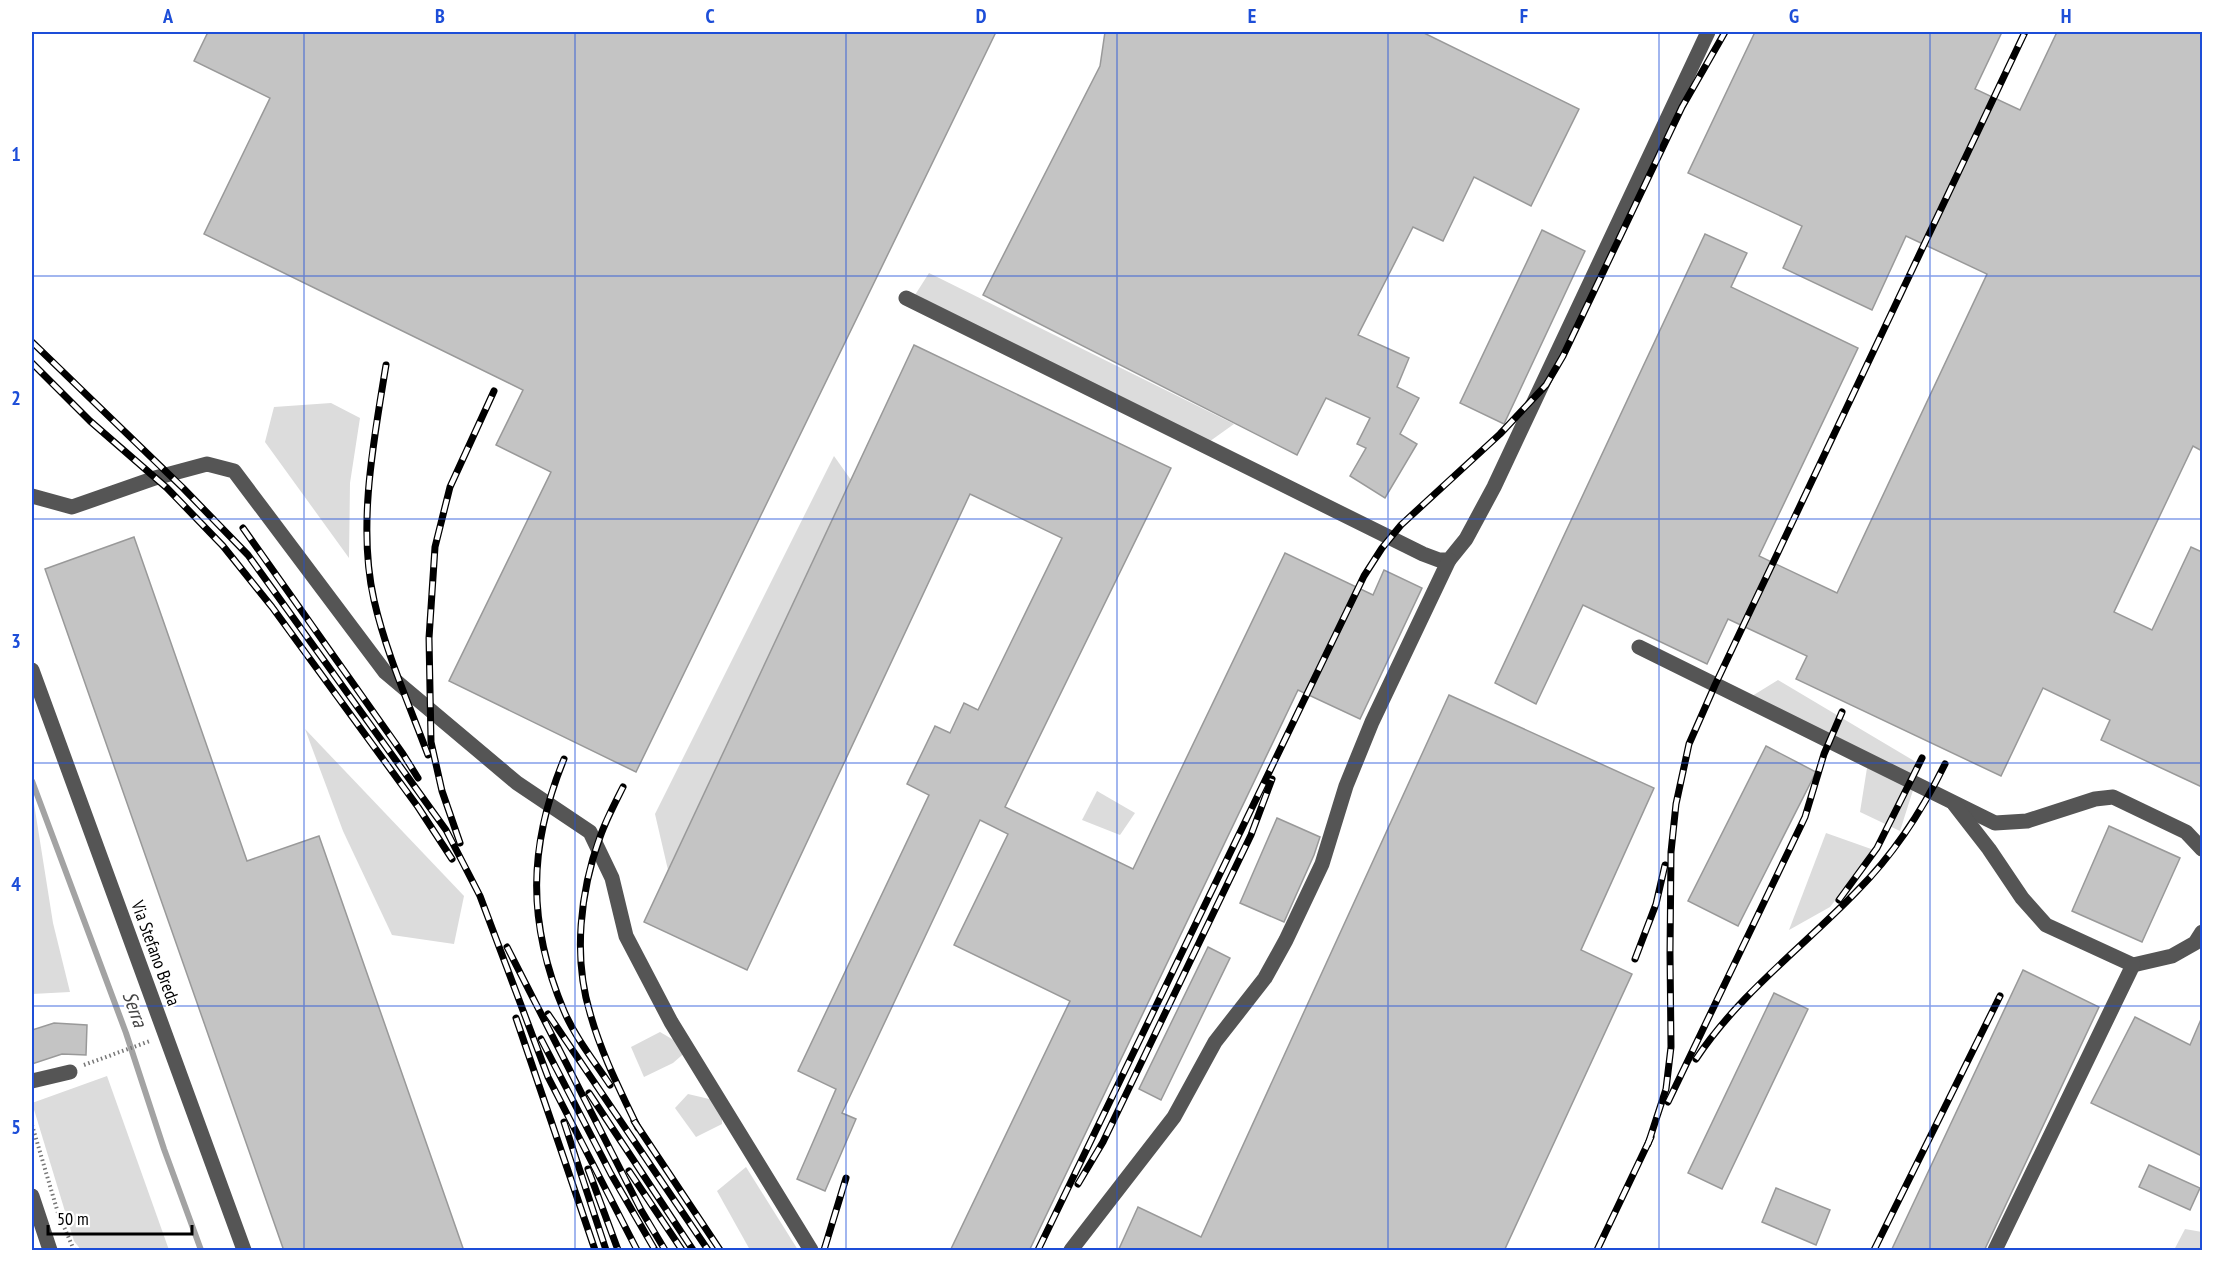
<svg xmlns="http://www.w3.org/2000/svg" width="2234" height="1282" font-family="'PT Sans Narrow',sans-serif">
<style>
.green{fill:#dcdcdc}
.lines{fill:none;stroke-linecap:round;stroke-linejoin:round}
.stream{stroke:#a3a3a3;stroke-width:6}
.building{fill:#c4c4c4;stroke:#999;stroke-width:1.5}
.path{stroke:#777;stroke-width:4;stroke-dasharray:1.5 3;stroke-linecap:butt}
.minor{stroke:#555;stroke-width:15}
.rail-casing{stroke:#000;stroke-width:7}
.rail{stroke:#fff;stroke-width:4.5;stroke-dasharray:14;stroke-linecap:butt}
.grid{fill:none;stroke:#1d4ed8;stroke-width:1.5;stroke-opacity:0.55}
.labels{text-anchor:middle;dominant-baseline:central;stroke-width:4.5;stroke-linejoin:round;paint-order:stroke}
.street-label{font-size:18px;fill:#000;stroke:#fff}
.water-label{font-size:20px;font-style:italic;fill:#444;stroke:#fff}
.neatline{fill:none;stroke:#1d4ed8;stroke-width:2}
.grid-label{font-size:20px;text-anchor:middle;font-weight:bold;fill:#1d4ed8}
</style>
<rect width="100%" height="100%" fill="#fff"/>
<!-- green -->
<g class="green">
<polygon points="929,273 1234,424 1206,444 908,306"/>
<polygon points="331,403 360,418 350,483 349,558 265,442 274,407"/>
<polygon points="834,456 851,480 668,870 655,814"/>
<polygon points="1778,680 1921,765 1900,831 1860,812 1867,768 1744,701"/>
<polygon points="305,729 464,896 454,944 392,935 343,831"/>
<polygon points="32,791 53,923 70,992 32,994"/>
<polygon points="1097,791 1135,813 1120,835 1082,820"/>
<polygon points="1826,833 1874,850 1830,907 1789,930"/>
<polygon points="660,1032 689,1049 673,1063 644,1077 631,1047"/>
<polygon points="107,1076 169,1250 81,1250 74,1241 32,1103"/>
<polygon points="688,1094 722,1102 722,1124 696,1137 675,1108"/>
<polygon points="746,1167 798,1250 750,1250 717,1191"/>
<polygon points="2185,1229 2202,1232 2202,1250 2174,1250"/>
</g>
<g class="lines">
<!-- stream -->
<polyline class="stream" points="32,781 126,1033 164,1149 201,1250"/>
</g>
<!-- building -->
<g class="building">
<polygon points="208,32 996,32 636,772 449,681 551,472 496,445 523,390 204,234 270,98 194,61"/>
<polygon points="1105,32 1422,32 1579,109 1531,206 1474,177 1443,241 1413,227 1358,335 1409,358 1397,387 1419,398 1400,434 1417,444 1385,498 1350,476 1366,448 1357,444 1370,418 1326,398 1297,455 983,295 1100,66"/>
<polygon points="1755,32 2002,32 1975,89 2020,110 2057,32 2202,32 2202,451 2193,446 2114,612 2152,630 2191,547 2202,552 2202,787 2101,740 2110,720 2043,688 2001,776 1796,679 1807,656 1728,619 1707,664 1583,605 1536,704 1495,683 1705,234 1747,253 1731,287 1858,348 1759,556 1837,593 1987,274 1906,236 1872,310 1783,268 1802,226 1688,173"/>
<polygon points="1542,230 1585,251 1504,424 1460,403"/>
<polygon points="914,345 1171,468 1005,807 1133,869 1285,553 1373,595 1384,570 1422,588 1360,719 1298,690 1029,1251 950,1251 1070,1001 954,945 1008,834 980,820 842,1113 856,1119 825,1191 797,1179 836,1089 798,1071 929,795 907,784 935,726 950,733 964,703 978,710 1062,538 970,494 747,970 644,922"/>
<polygon points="134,537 247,861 319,836 464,1251 284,1251 45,569"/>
<polygon points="1449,695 1654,788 1581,950 1632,974 1504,1251 1118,1251 1138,1207 1201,1237"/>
<polygon points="1766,746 1816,772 1738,926 1688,901"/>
<polygon points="1277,818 1320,837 1314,855 1284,922 1240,903"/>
<polygon points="2109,826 2180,858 2142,942 2072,911"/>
<polygon points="1208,947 1230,958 1161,1100 1139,1089"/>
<polygon points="2023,970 2099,1007 1984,1251 1891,1251"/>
<polygon points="1774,993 1808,1009 1722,1189 1688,1173"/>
<polygon points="2135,1017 2190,1045 2202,1017 2202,1156 2091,1103"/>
<polygon points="54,1023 87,1025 86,1055 62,1054 32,1064 32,1030"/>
<polygon points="2149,1165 2200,1188 2190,1210 2139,1187"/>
<polygon points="1776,1188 1830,1210 1816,1245 1762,1222"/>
</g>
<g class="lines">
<!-- path -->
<g class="path">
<polyline points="84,1065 150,1041"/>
<polyline points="32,1125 58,1213 74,1250"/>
</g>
<!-- minor -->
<g class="minor">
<polyline points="906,298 1423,554 1439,560 1449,560 1466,539 1494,487 1708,32"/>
<polyline points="32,496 72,507 155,478 207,464 234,471 385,672 517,783 590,832 612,878 626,936 671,1022 811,1250"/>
<polyline points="1639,647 1995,823 2027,821 2095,799 2113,797 2186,832 2202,849"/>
<polyline points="32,670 244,1250"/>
<polyline points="1954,804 1989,849 2022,898 2046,925 2133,965 2172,956 2195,943 2202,932"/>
<polyline points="32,1081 70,1072"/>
<polyline points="32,1196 50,1250"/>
<polyline points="1071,1250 1174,1117 1215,1042 1265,978 1286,940 1322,864 1346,786 1372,722 1449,560"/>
<polyline points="1995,1250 2133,965"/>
</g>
<defs>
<g id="rail">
<polyline points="32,342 183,488 248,555 446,830 480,896 548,1077 637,1250"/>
<polyline points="32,363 90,421 167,488 223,546 272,607 418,807 452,859"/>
<path d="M 386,365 C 374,439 357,526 374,600 C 386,653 409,704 428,755"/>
<polyline points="243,528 403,754 418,778"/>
<path d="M 564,759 C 528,847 527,923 564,1011 C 575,1037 594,1061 610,1085"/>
<path d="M 623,787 C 615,803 606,820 600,837 C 580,892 573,957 590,1013 C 601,1053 620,1090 638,1128"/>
<polyline points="460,843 442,791 431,742 429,638 435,547 450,487 494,391"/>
<polyline points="1839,900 1877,848 1922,758"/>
<polyline points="507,947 641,1210 665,1250"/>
<polyline points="1635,959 1656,904 1665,865"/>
<polyline points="548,1014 708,1250"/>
<polyline points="516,1018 595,1250"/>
<polyline points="541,1039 611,1174 655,1250"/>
<path d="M 1696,1059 C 1739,994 1803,947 1857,891 C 1894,854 1922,811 1945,764"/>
<polyline points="589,1093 693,1250"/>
<polyline points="1668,1102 1805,817 1824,754 1842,712"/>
<polyline points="634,1121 720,1250"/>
<polyline points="564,1122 606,1250"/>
<polyline points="1648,1144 1666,1089 1671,1047 1670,953 1671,852 1676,804 1689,744 1715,685 2025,32"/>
<polyline points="588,1169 618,1250"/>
<polyline points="629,1171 682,1250"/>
<polyline points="1078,1184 1103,1142 1251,835 1272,779"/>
<polyline points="824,1250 846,1178"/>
<polyline points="1038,1250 1364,576 1382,548 1401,525 1500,434 1546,385 1563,356 1682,107 1725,32"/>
<polyline points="1597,1250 1651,1137"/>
<polyline points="1874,1250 2000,996"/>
</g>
</defs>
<!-- rail casing -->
<use href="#rail" class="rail-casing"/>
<!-- rail -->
<use href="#rail" class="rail"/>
</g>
<!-- grid -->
<path class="grid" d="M 304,32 L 304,1250M 575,32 L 575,1250M 846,32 L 846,1250M 1117,32 L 1117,1250M 1388,32 L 1388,1250M 1659,32 L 1659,1250M 1930,32 L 1930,1250M 32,276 L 2202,276M 32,519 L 2202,519M 32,763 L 2202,763M 32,1006 L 2202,1006"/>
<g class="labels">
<!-- street labels -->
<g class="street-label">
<text transform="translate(156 953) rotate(70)">Via Stefano Breda</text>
</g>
<!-- water labels -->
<g class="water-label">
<text transform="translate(135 1009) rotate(70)">Serra</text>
</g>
</g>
<!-- border -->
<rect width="2234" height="1282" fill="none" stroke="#ffffff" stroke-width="66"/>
<!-- scale -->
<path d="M48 1225v9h144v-9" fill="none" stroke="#000000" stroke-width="3"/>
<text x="57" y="1225" font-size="18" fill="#000000" stroke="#ffffff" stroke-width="4.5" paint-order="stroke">50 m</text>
<rect x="33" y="33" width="2168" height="1216" class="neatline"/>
<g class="grid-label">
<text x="168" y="23">A</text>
<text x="440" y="23">B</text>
<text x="710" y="23">C</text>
<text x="981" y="23">D</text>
<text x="1252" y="23">E</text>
<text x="1524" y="23">F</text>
<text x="1794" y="23">G</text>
<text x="2066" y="23">H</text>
<text x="16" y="161">1</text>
<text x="16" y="405">2</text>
<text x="16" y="648">3</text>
<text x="16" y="891">4</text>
<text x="16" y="1134">5</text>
</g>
</svg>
